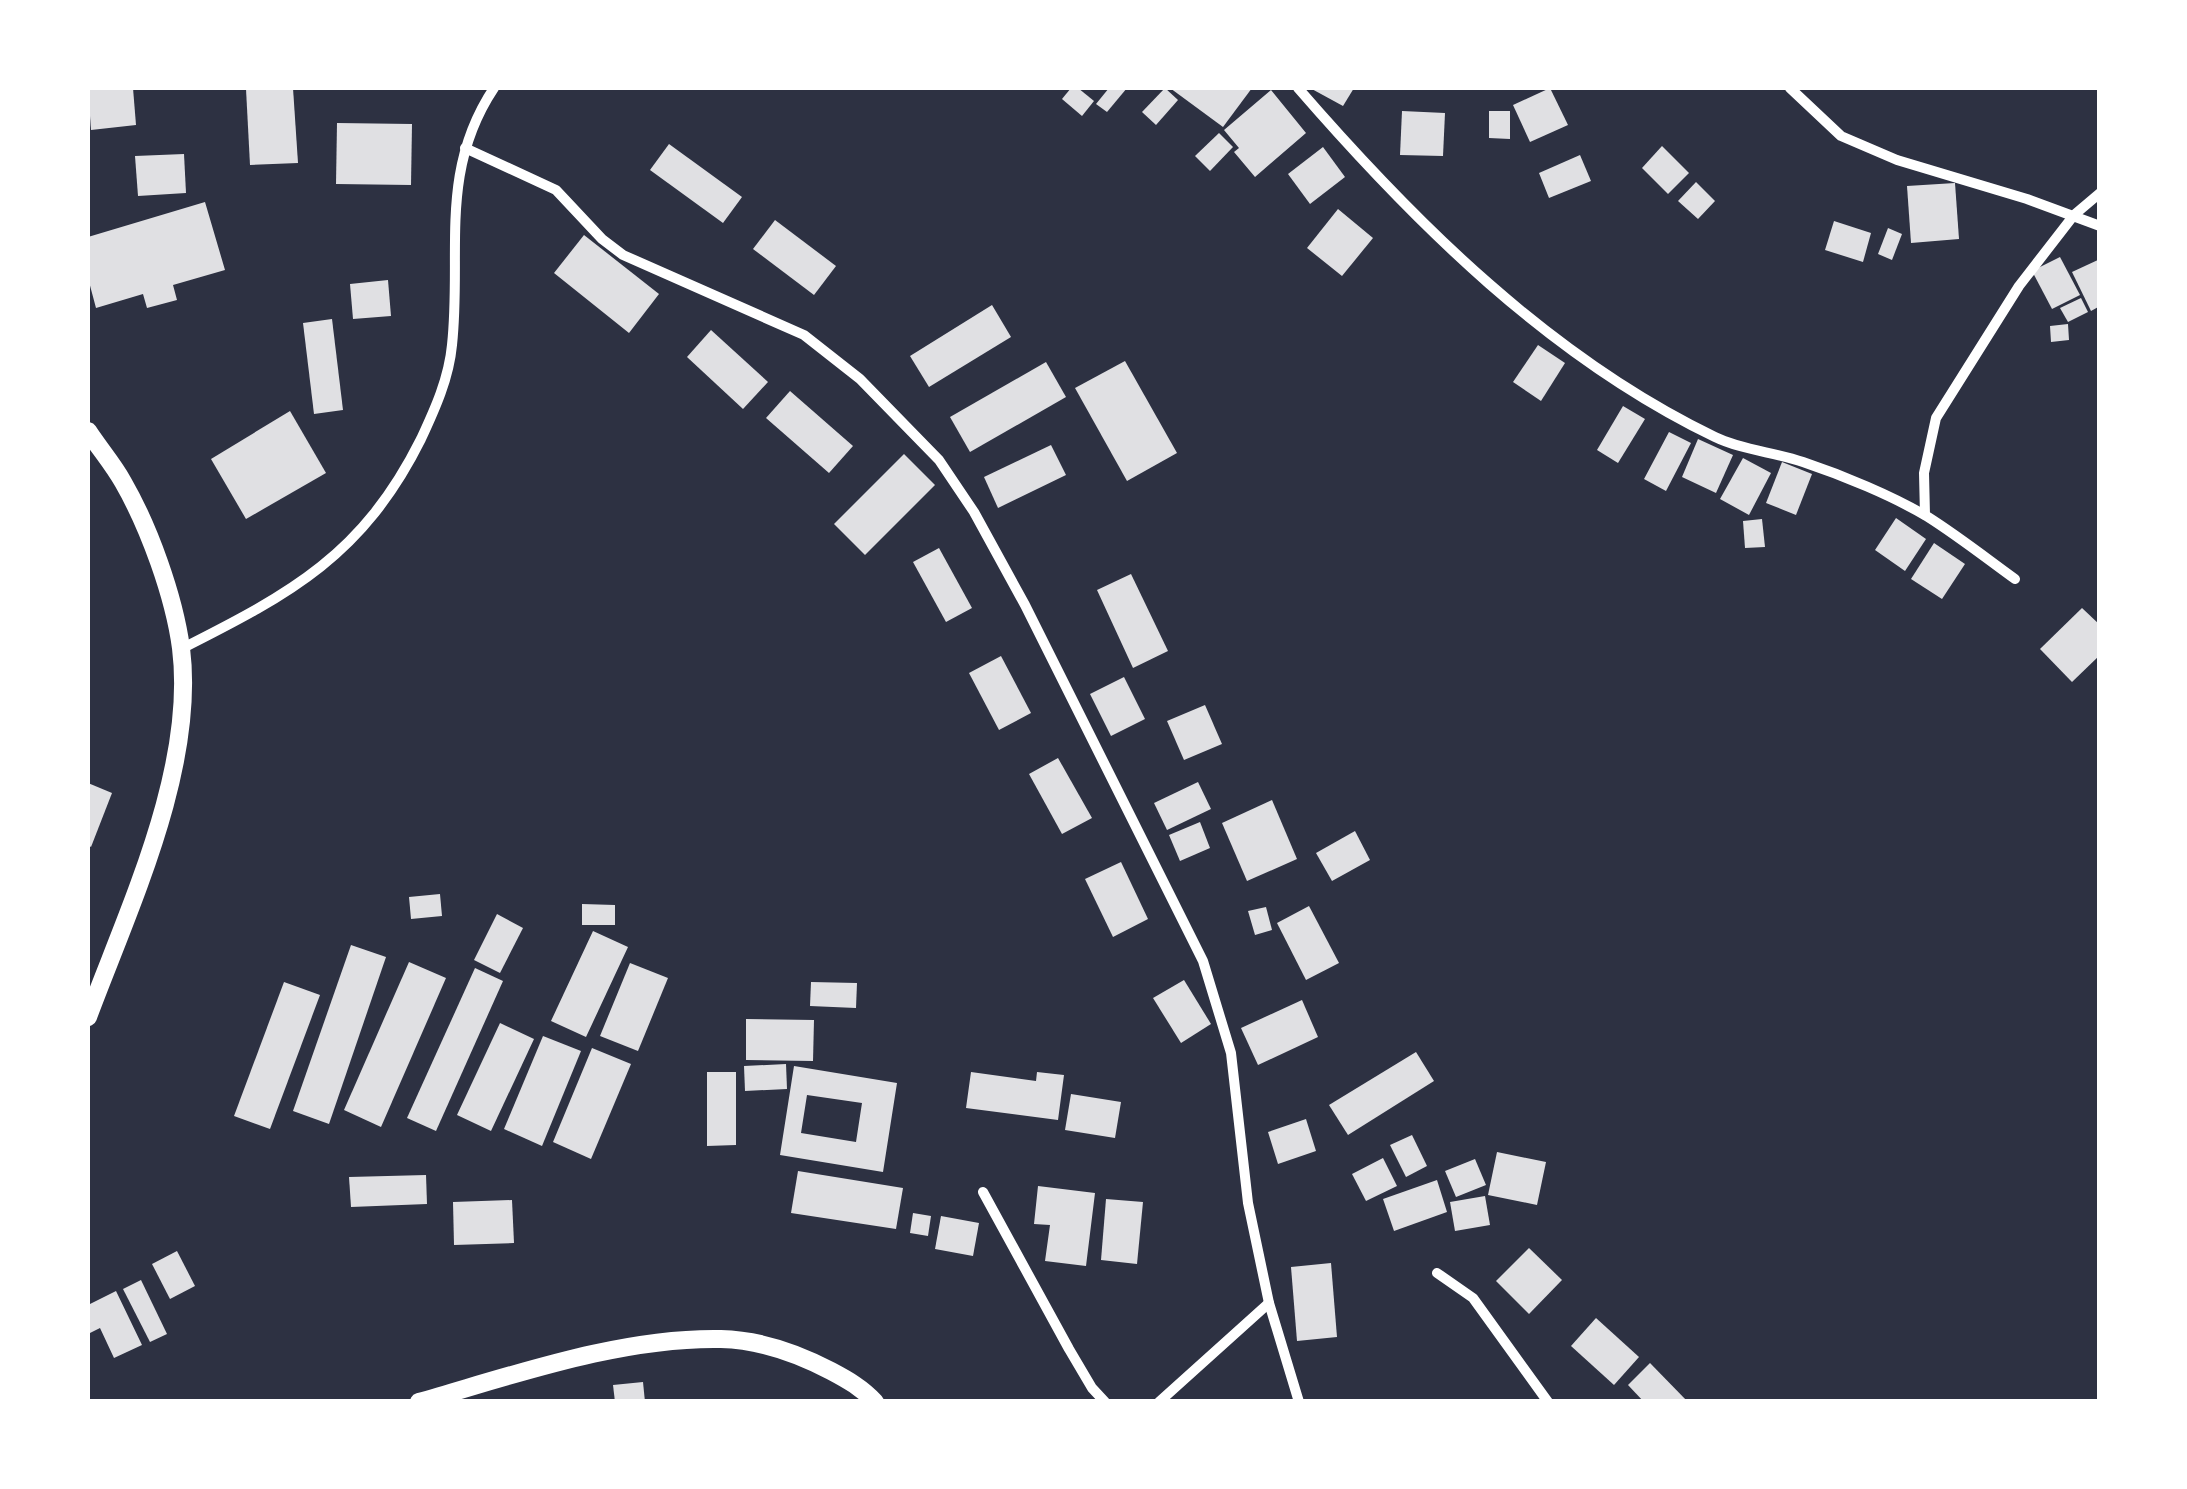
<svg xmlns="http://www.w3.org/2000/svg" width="2187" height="1489" font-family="'Sofia Sans Condensed',sans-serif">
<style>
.building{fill:#e0e0e3;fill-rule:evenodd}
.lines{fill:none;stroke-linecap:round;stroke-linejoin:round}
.minor{stroke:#fff;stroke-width:10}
.tertiary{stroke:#fff;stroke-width:18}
</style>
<rect width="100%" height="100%" fill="#2d3142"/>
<!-- building -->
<g class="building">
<polygon points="88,88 133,88 136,125 91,130"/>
<polygon points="293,88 298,163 250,165 246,89"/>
<polygon points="1071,88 1078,88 1094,101 1082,116 1062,99"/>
<polygon points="1109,88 1127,88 1107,112 1096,104"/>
<polygon points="1165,88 1178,100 1156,125 1142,112"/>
<polygon points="1170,88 1252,88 1223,127"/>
<polygon points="1310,88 1354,88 1343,106"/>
<polygon points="1550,88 1568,125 1530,142 1513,105"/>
<polygon points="1271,90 1306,133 1255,177 1234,152 1239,148 1224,130"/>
<polygon points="1402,111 1445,113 1443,156 1400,155"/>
<polygon points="1489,111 1510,111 1510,139 1489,138"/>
<polygon points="337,123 412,124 411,185 336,184"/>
<polygon points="1219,133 1233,147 1210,171 1195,156"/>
<polygon points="669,144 742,197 723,223 650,170"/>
<polygon points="1662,146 1689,173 1668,194 1642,168"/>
<polygon points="1323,147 1345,177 1310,204 1288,174"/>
<polygon points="184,154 186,193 138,196 135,156"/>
<polygon points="1580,155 1591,181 1549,198 1539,173"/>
<polygon points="1696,182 1715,201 1698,219 1678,201"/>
<polygon points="1955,183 1959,239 1911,243 1907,186"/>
<polygon points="205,202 225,270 173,285 177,300 147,308 143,294 96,308 88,278 88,237"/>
<polygon points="1338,209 1373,238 1342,276 1307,248"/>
<polygon points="775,220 836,266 814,295 753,249"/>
<polygon points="1834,221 1871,233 1863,262 1825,250"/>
<polygon points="1888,228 1902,234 1892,260 1878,254"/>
<polygon points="584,235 659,294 629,333 554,273"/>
<polygon points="2060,257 2080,295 2052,309 2032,271"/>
<polygon points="2100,259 2100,306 2091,311 2072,272"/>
<polygon points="388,280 391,316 353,319 350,284"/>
<polygon points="2081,298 2088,312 2068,322 2060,308"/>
<polygon points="992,305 1011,337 929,387 910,356"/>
<polygon points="332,319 343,410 314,414 303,323"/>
<polygon points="2068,324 2069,340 2051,342 2050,326"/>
<polygon points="711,330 768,382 743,409 687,357"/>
<polygon points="1538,345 1565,363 1541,401 1513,382"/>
<polygon points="1125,361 1177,453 1127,481 1075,388"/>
<polygon points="1046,362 1066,397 970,452 950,417"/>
<polygon points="790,391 853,446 829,473 766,418"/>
<polygon points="1623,406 1645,419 1618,463 1597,450"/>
<polygon points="290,411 326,473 246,519 211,459"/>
<polygon points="1669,432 1691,443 1666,491 1644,479"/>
<polygon points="1698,439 1733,455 1716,493 1682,477"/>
<polygon points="1051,445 1066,475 998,508 984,477"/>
<polygon points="904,454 935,485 865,555 834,524"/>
<polygon points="1743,458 1771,473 1749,515 1720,499"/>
<polygon points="1782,462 1812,474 1796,515 1766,503"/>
<polygon points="1896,518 1926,539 1905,571 1875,550"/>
<polygon points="1762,519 1765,547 1745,548 1743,521"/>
<polygon points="1934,543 1965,564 1942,599 1911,579"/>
<polygon points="939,548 972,608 946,622 913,562"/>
<polygon points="1131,574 1168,651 1133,668 1097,590"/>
<polygon points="2082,608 2100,625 2100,655 2072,682 2040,649"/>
<polygon points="1001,656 1031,713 999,730 969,673"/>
<polygon points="1124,677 1145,719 1111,736 1090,694"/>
<polygon points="1205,705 1222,744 1184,760 1167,721"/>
<polygon points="1058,758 1092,818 1062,834 1029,774"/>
<polygon points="1198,782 1211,809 1167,830 1154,803"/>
<polygon points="88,783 112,793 91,847 88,845"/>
<polygon points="1272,800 1297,859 1247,881 1222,823"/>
<polygon points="1200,822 1210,848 1180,861 1169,835"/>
<polygon points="1355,831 1370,860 1332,881 1316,853"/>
<polygon points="1121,862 1148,919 1113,937 1085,879"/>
<polygon points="440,894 442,916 411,919 409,897"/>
<polygon points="582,904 615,905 615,925 582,925"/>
<polygon points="1309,906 1339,963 1306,980 1277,923"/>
<polygon points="1266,907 1272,930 1255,935 1248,911"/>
<polygon points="497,914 523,928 500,973 474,960"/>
<polygon points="593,931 628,947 586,1037 551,1021"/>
<polygon points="351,945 386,957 329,1124 293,1111"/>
<polygon points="409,962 446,978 381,1127 344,1110"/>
<polygon points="630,963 668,978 638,1051 600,1036"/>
<polygon points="475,968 503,981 436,1131 407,1118"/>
<polygon points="1184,980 1211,1024 1181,1043 1153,998"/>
<polygon points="284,982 320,995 270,1129 234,1116"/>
<polygon points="811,982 857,983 856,1008 810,1006"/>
<polygon points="1302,1000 1318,1037 1258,1065 1241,1028"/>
<polygon points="746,1019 814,1020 813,1061 746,1060"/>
<polygon points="500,1023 534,1039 491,1131 457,1115"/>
<polygon points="543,1036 581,1051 542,1146 504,1129"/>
<polygon points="592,1048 631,1064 591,1159 553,1142"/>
<polygon points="1416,1052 1434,1081 1348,1135 1329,1105"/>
<polygon points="786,1064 787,1089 745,1091 744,1066"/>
<path d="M 794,1066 L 897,1083 L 883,1172 L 780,1155 ZM 807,1095 L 862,1103 L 856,1142 L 801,1133 Z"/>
<polygon points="707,1072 736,1072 736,1145 707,1146"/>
<polygon points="971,1072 1036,1081 1037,1072 1064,1075 1058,1120 966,1108"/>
<polygon points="1071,1094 1121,1102 1115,1138 1065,1130"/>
<polygon points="1306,1119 1316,1151 1278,1164 1268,1132"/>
<polygon points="1412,1135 1427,1166 1406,1177 1390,1145"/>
<polygon points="1497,1152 1546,1162 1537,1205 1488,1195"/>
<polygon points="1383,1158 1397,1186 1366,1201 1352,1174"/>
<polygon points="1475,1159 1486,1185 1456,1197 1445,1171"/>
<polygon points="798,1171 903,1188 896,1229 791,1213"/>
<polygon points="426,1175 427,1204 351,1207 349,1177"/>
<polygon points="1437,1180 1447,1212 1394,1231 1383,1199"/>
<polygon points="1038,1186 1095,1193 1086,1266 1045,1261 1050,1225 1034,1224"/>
<polygon points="1485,1196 1490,1225 1455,1231 1450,1202"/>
<polygon points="1106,1199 1143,1202 1137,1264 1101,1260"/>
<polygon points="512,1200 514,1243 454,1245 453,1202"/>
<polygon points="913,1213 931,1216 928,1236 910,1233"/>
<polygon points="941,1216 979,1223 973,1256 935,1249"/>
<polygon points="1529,1248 1562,1280 1529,1314 1496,1281"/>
<polygon points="177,1251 195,1286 170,1299 152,1264"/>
<polygon points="1331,1263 1337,1337 1297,1341 1291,1267"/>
<polygon points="141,1280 167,1334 150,1342 123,1289"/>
<polygon points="116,1291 142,1345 114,1358 100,1328 88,1334 88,1305"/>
<polygon points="1596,1318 1639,1357 1614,1385 1571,1346"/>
<polygon points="1650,1363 1688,1402 1644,1402 1628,1385"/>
<polygon points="643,1382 645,1402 615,1402 613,1385"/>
</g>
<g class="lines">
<!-- minor -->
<g class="minor">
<path d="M 1298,88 C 1416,224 1551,358 1715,437 C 1742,450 1774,452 1803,462 C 1842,475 1893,496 1928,517 C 1958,536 1986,558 2015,579"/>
<polyline points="1790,88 1841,136 1897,160 2027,199 2100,226"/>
<polyline points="465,148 556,190 602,239 623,255 804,335 860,379 939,460 974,512 1025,605 1203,961 1231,1053 1248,1203 1269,1303 1299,1402"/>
<polyline points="1925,515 1924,473 1936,418 2019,286 2074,215 2100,193"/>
<path d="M 181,649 C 292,593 363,555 421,439 C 435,409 449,378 452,345 C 462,253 438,172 494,88"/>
<polyline points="983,1192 1069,1349 1092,1388 1105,1402"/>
<polyline points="1437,1273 1473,1298 1548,1402"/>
<polyline points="1159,1402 1269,1303"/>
</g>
<!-- tertiary -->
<g class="tertiary">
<path d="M 88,431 C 99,448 113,464 123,482 C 149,527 174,596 181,648 C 196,768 129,907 88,1017"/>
<path d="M 419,1402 C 514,1375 621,1337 721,1339 C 759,1340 797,1353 831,1371 C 848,1380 862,1388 875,1402"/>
</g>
</g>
<!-- border -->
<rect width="2187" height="1489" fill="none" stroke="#ffffff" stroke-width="180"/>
</svg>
